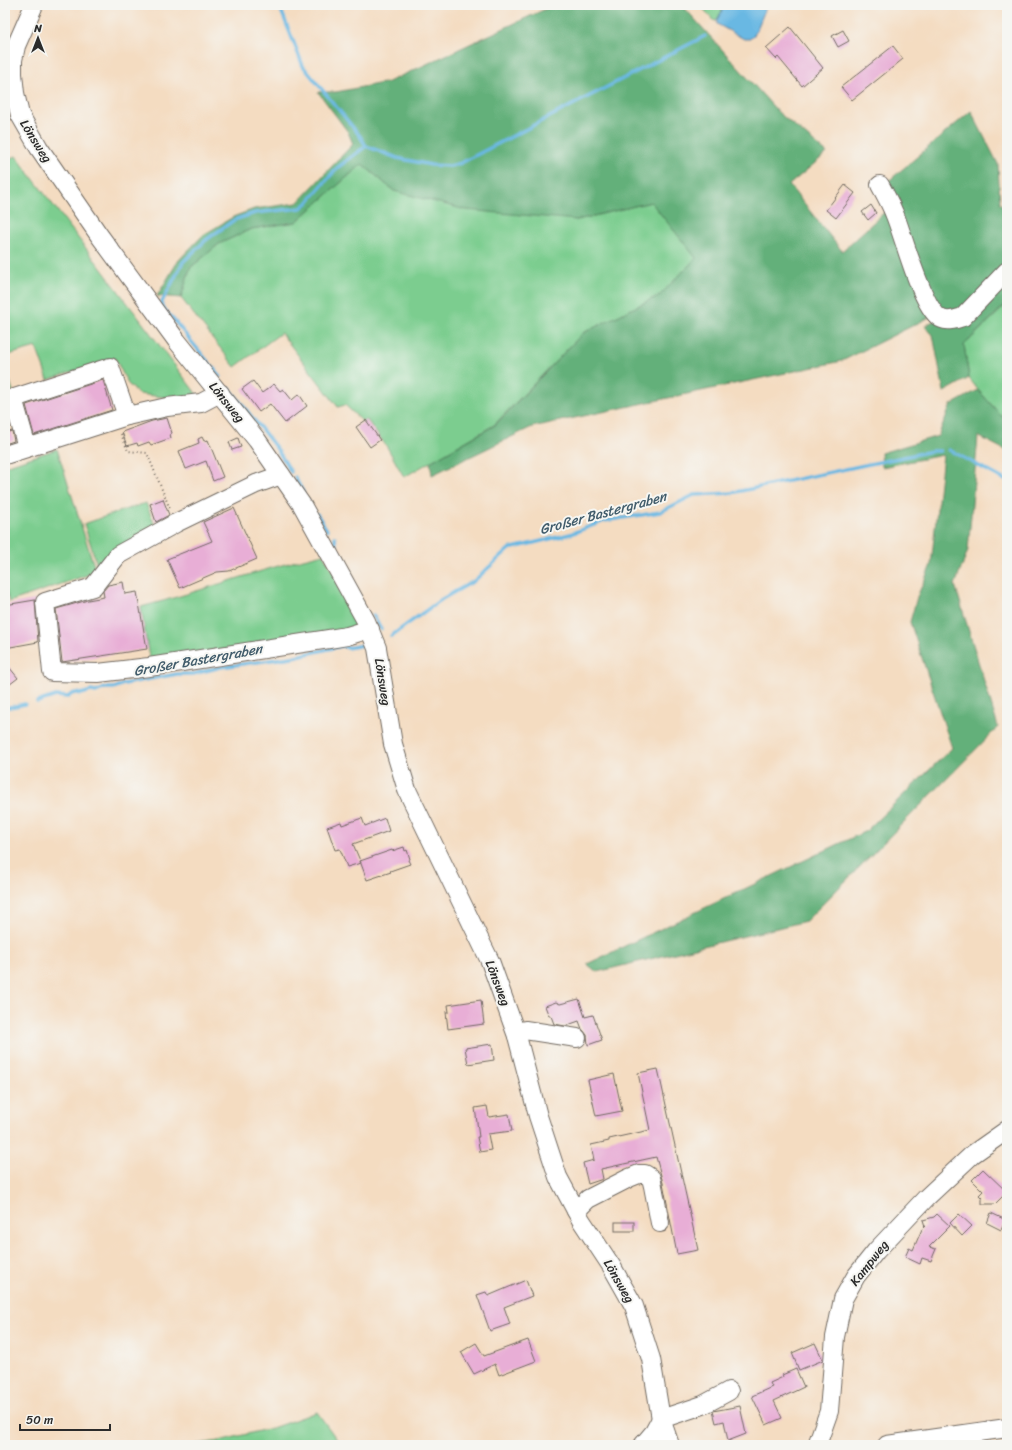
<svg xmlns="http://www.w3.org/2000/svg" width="1012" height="1450" font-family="Sriracha,sans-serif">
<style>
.green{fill:#7bcd8f;stroke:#537c5d}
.forest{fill:#64b07a;stroke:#486e52}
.water{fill:#69b8e3;stroke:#4a7287}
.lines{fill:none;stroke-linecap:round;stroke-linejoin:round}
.stream{stroke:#69b8e3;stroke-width:3.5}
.building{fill:#e8aed6}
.minor-casing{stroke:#716960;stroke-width:20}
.path{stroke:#716960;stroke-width:2;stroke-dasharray:1 3;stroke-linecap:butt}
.minor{stroke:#fff;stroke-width:18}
.labels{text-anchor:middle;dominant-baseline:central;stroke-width:4;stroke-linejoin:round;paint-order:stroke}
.street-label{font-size:13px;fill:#2b2b2b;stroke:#f6f6f2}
.water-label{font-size:14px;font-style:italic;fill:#415c6b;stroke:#f6f6f2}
</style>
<rect width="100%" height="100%" fill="#f6f6f2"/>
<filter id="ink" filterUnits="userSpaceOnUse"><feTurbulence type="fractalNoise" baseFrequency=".025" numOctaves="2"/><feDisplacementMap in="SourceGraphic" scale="8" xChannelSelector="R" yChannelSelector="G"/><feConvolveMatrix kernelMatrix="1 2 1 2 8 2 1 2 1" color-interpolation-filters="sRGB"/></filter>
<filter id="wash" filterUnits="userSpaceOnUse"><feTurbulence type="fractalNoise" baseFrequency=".012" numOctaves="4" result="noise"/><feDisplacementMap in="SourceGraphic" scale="16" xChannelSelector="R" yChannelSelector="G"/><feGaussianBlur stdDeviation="0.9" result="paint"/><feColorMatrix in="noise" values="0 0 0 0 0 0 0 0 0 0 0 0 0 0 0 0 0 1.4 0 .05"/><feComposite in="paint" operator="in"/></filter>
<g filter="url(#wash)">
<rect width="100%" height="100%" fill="#f4dcc1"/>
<!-- green -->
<g class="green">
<polygon points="700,5 725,5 717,20 714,21"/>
<polygon points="16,156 198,396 195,401 139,394 128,384 115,358 48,380 36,347 5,356 5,160"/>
<polygon points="362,164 394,191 577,220 651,202 697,258 660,295 583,333 494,425 404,477 387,447 367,420 363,422 345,405 338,407 281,333 235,367 181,298 190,268 219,244 251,229 296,222"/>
<polygon points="1007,304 1007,422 978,390 969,378 964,345"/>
<polygon points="5,366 13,391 5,393"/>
<polygon points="57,449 96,572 9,602 5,587 5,466"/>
<polygon points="146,503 157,531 98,568 84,524 118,512"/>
<path d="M 323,554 L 362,623 L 345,632 L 150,664 L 141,607 C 202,591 261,569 323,554 Z"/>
<polygon points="317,1412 341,1445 191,1445 219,1441 275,1427"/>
</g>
<!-- forest -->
<g class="forest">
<polygon points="554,5 682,5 779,113 827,153 789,185 842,251 888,209 934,315 842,361 532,427 432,475 430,462 495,425 583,333 660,295 696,258 651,202 577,220 466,210 394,191 362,164 296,222 251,229 219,244 190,268 181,298 157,296 178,261 203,235 233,217 254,209 297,203 353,144 348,132 318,92 336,92 388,82"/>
<polygon points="971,111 998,164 1000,203 1007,207 1007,303 964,345 969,378 944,392 933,335 925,326 941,316 885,184"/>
<polygon points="978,390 1007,422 1007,451 978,436 968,550 955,585 998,727 806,921 597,972 587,964 866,831 952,748 910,622 917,597 931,565 943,455 882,467 881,453 938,436 951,405"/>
</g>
<!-- water -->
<polygon class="water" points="725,5 767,5 755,34 750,39 744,39 717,24 717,20"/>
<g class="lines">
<!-- stream -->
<g class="stream">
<polyline points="279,5 303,66 360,136 366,146 397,158 431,165 450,166 461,163 705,36"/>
<polyline points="220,376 162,306 162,302 183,262 206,240 234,220 255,213 301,208 307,203 337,168 366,146"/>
<polyline points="230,389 277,449 291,472"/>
<polyline points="949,450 1007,481"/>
<polyline points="295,477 303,492"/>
<polyline points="317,514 327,530"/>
<polyline points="335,537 336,552"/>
<polyline points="373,615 381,629"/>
<polyline points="391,636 442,599 474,581 509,549 570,534 604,521 660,512 694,495 731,493 932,451 940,451"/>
<path d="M 37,702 L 56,696 L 68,697 C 72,693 76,692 81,694 L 91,691 L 96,692 L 105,688 L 114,688 L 124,684 L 177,674 L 193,674 L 221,667 L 292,657 L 342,646 L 347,648 L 364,645"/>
<polyline points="5,708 25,704"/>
</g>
</g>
<g id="blocks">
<!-- building -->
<g class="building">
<polygon points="790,27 823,68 802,86 778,57 776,59 766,48"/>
<polygon points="843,30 849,41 838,47 832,36"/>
<polygon points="893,46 903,59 852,100 841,87"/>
<polygon points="845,185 855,193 836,218 826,210"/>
<polygon points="871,205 876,213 868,220 862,212"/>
<polygon points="103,380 112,410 34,435 26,405"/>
<polygon points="253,381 262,393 274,384 280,391 283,389 292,400 299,394 307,406 285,423 270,404 259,412 242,389"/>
<polygon points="167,418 172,433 170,434 171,438 151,445 149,442 138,446 137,443 127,446 122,432 152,421"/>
<polygon points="366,420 380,440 370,447 356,427"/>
<polygon points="12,431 14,441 5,444 5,433"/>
<polygon points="202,437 204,441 208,440 223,477 213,481 206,461 186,469 179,451 199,443 198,439"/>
<polygon points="238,438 241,447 232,450 229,442"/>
<polygon points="163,499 169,515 156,522 150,504"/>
<polygon points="234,508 257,559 229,571 217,572 180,588 167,559 212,541 203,522"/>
<polygon points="123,582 125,594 137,592 147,649 62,662 56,609 88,600 104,597 103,591 108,585"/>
<polygon points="35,600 38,642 5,648 5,605"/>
<polygon points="5,662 18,678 5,688"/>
<polygon points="362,818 365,826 385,818 389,831 353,844 361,863 347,867 340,849 335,850 327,827 341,822 342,825"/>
<polygon points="404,847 405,851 407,850 410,859 408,860 410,864 390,871 391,872 367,880 360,861 392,850 392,851"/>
<polygon points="579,999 585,1017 593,1015 602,1040 588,1045 587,1035 582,1029 579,1021 565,1026 554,1024 551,1016 548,1014 545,1006 556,1002 560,1004"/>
<polygon points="481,1000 484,1024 448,1029 446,1012 449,1012 448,1005"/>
<polygon points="492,1044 494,1060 468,1064 465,1048"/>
<polygon points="658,1069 698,1250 677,1254 663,1183 656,1157 601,1169 603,1179 588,1184 583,1163 594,1160 591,1145 609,1141 609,1139 650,1130 638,1073"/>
<polygon points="614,1074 622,1111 596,1116 588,1080"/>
<polygon points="487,1106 489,1117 509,1114 512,1131 488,1134 491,1150 480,1152 477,1137 479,1137 475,1108"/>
<polygon points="983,1169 1007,1192 995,1204 982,1204 982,1198 979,1195 983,1191 972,1180"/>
<polygon points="991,1213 1006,1220 1001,1230 987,1223"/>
<polygon points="937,1214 950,1226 929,1247 936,1249 931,1261 922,1258 920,1264 905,1257 909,1248 913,1250 922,1229 925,1226 923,1220 934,1217"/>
<polygon points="959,1214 972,1226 962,1236 950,1223"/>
<rect x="615" y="1222" width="19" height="9"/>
<polygon points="526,1280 532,1296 504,1307 510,1324 490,1331 477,1295 486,1292 488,1296"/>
<polygon points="528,1340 536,1361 499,1375 495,1364 474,1374 461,1352 476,1343 484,1356"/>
<polygon points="815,1343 823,1360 799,1370 792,1353"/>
<polygon points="796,1369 804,1387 774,1401 782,1418 766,1425 752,1396 772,1387 770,1383 783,1377 782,1375"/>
<polygon points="740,1406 746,1434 728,1441 724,1421 716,1423 713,1411"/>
</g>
</g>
</g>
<g filter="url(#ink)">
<use href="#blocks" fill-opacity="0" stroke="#716960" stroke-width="1"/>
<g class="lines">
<defs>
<g id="minor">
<polyline points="34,5 16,46 13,60 13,74 15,93 20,115 39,148 99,235 177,341 257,440 302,505 366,621 377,648 393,744 407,790 490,961 517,1036 538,1116 558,1177 581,1220 612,1267 634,1306 651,1359 661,1419 670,1445"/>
<path d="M 880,185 C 885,194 890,203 894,213 C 903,233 922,311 942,319 C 949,322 956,319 963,317 L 1007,271"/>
<polyline points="13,398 27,447"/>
<polyline points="5,401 110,367 127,416"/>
<polyline points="5,455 127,416 167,407 201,403 220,393"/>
<polyline points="281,475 256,484 176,523 118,555 93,587 45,602 52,672 98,673 149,667 329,639 347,636 370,629"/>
<polyline points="517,1036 525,1030 577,1038"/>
<polyline points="576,1211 588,1199 629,1178 639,1174 645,1174 651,1178 653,1186 660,1223"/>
<polyline points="661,1419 703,1405 729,1391"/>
<polyline points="643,1445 654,1432 661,1419"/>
<polyline points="817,1445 829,1411 835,1337 843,1299 856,1276 876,1251 926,1198 973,1154 1007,1130"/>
<polyline points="887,1445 1007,1428"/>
</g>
</defs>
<!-- minor casing -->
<use href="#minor" class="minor-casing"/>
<!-- path -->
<polyline class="path" points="121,434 128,451 147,453 170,509"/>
<!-- minor -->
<use href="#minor" class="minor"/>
</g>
</g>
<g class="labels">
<!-- street labels -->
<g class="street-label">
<text transform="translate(36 141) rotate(58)">Lönsweg</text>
<text transform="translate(227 402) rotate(51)">Lönsweg</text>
<text transform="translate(383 682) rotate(81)">Lönsweg</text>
<text transform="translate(498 983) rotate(69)">Lönsweg</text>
<text transform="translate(869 1263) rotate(-52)">Kampweg</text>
<text transform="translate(619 1281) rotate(60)">Lönsweg</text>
</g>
<!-- water labels -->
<g class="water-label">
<text transform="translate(603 513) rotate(-15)">Großer Bastergraben</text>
<text transform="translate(198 660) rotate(-10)">Großer Bastergraben</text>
</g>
</g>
<!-- margin -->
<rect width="1012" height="1450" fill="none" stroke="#f6f6f2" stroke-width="20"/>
<!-- north arrow -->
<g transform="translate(38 38)" stroke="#f6f6f2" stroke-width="3" paint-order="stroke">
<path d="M0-3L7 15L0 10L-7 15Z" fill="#2b2b2b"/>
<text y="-6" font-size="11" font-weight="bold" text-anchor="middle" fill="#2b2b2b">N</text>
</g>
<!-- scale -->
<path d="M20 1424v6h90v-6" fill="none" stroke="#2b2b2b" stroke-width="2"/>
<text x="26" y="1424" font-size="12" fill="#2b2b2b" stroke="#f6f6f2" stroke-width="3" paint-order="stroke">50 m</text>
</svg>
